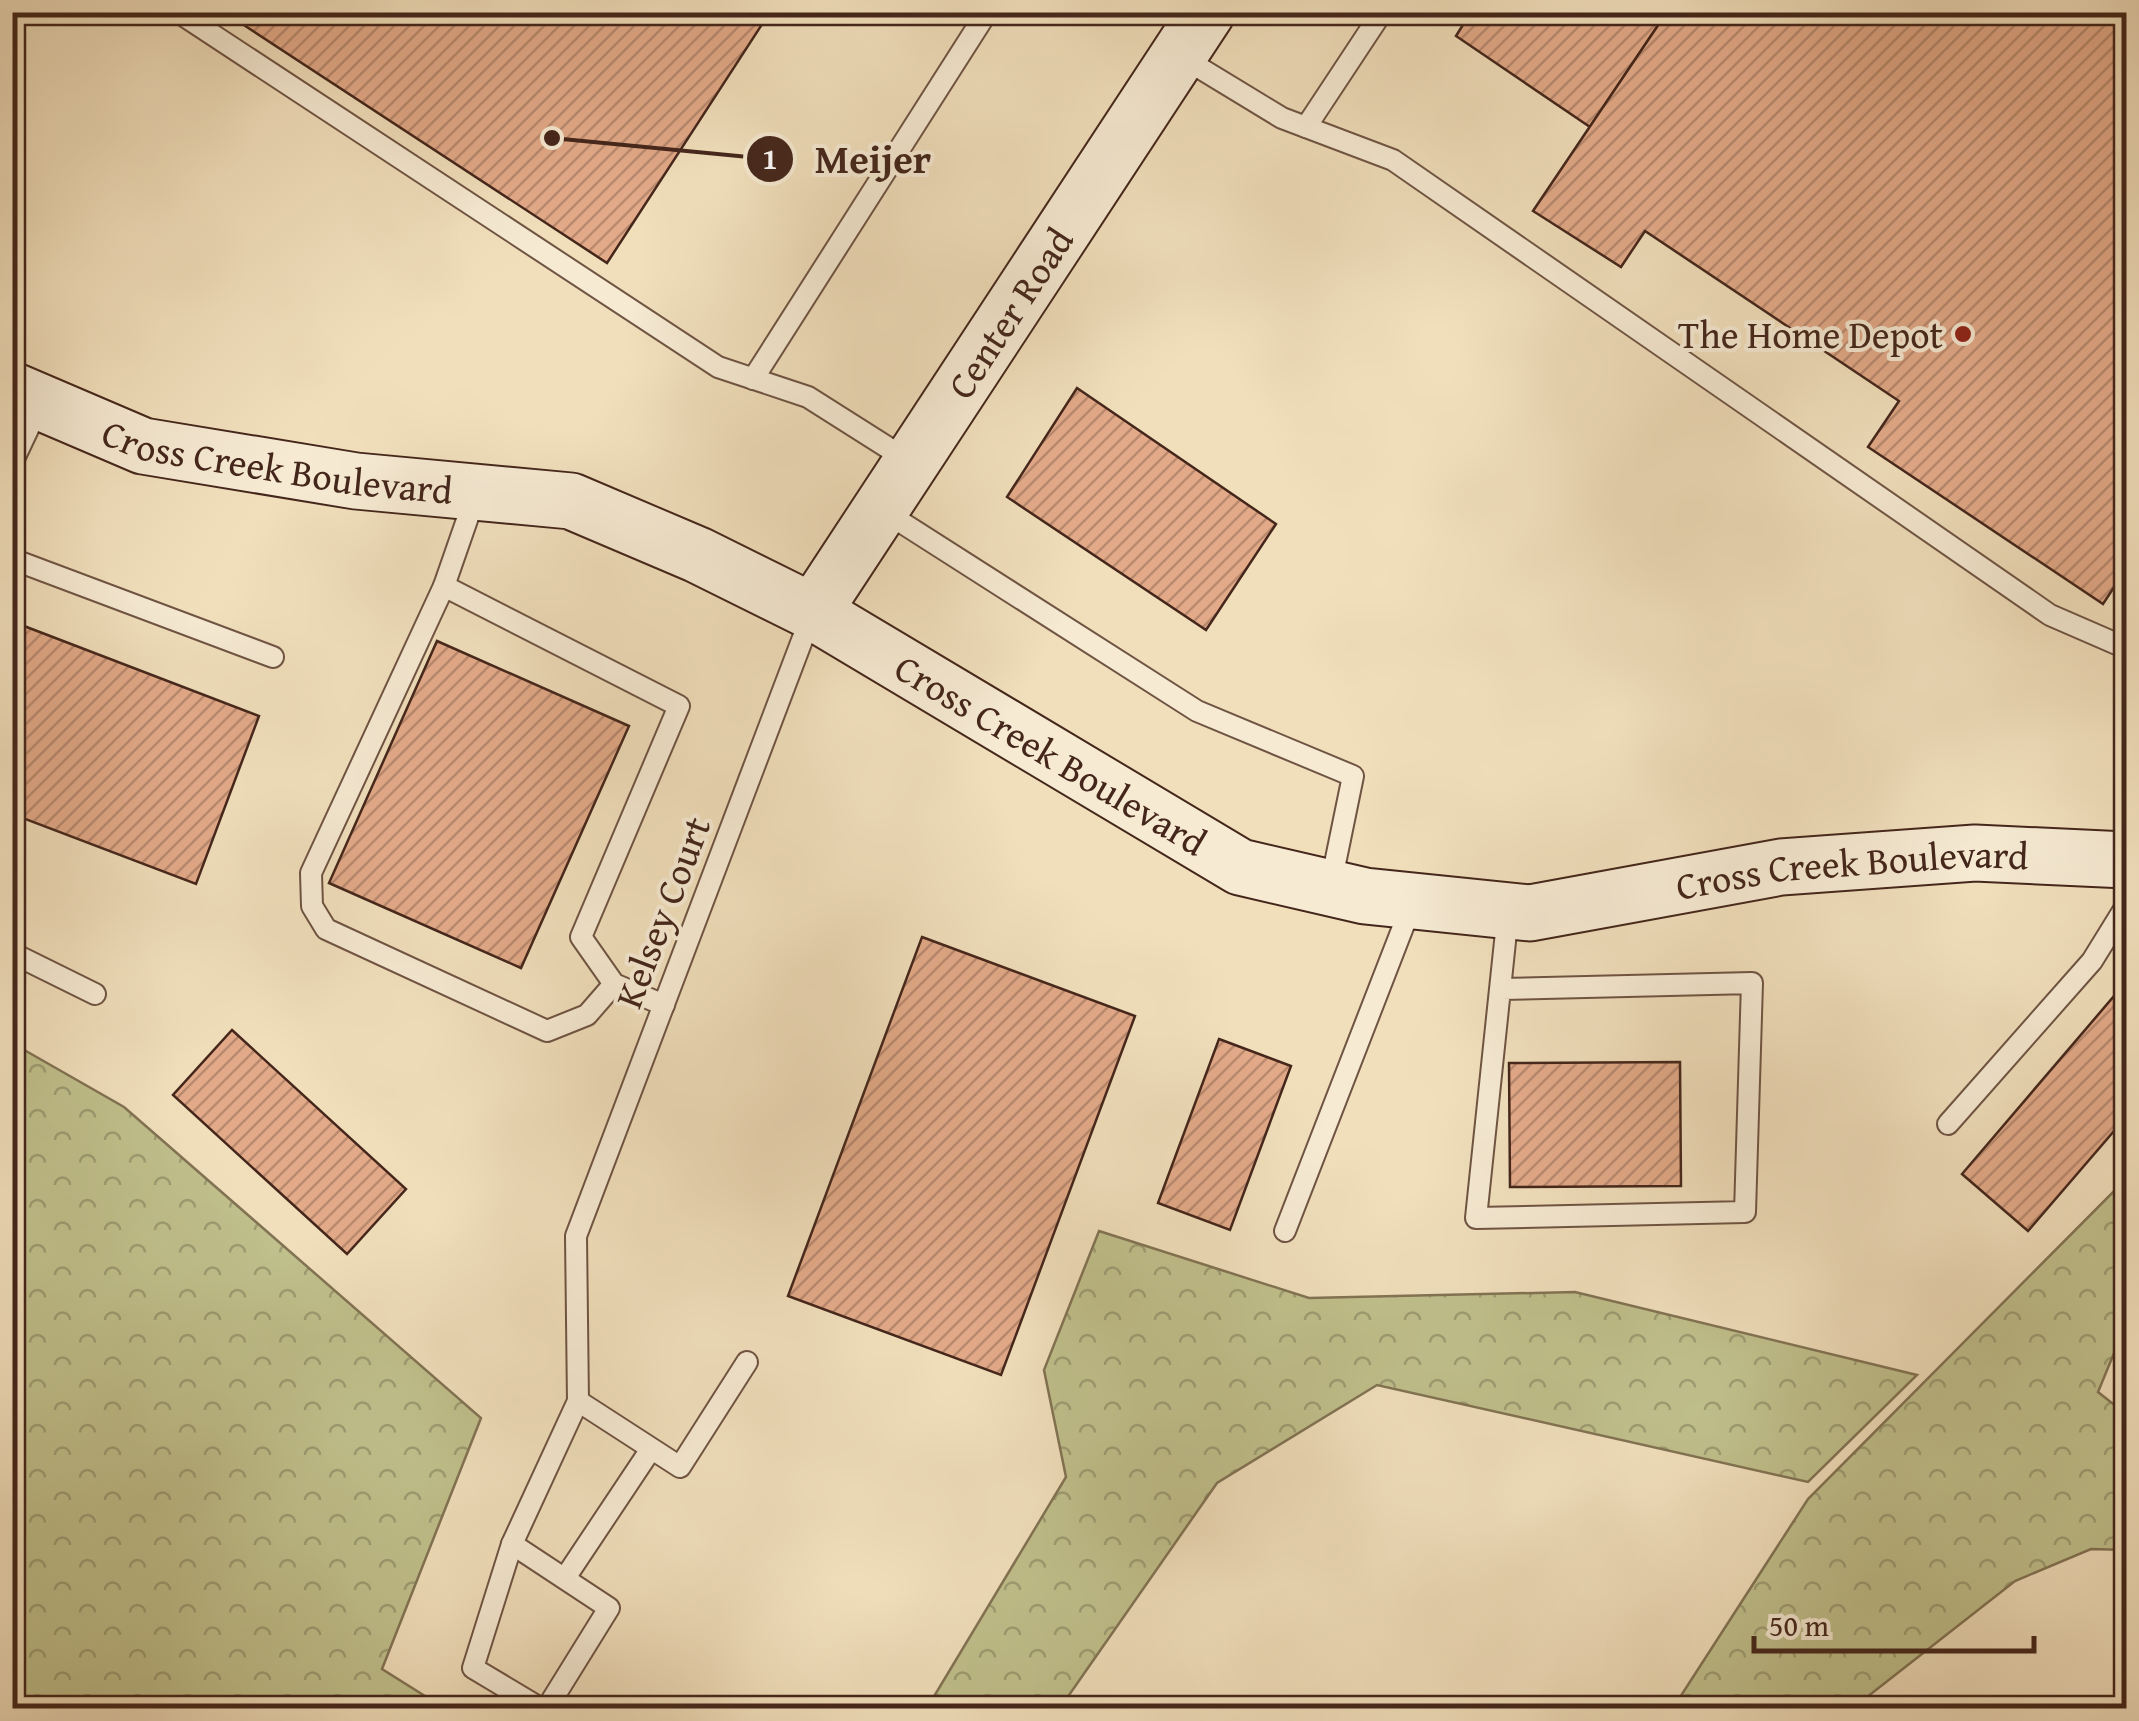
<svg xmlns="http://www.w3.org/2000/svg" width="2139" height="1721" font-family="'Gentium Book Plus',serif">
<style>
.forest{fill:url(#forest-crowns);stroke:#827354;stroke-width:2.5}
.building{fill:url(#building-hatch);stroke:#44261b;stroke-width:2.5}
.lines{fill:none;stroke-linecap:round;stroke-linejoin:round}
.lane-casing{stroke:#6f5443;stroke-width:24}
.secondary-casing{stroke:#44261b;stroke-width:59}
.lane{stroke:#f6ead3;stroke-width:20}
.secondary{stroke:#f6ead3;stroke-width:55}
.poi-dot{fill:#8f2418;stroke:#f6ead3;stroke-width:4}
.labels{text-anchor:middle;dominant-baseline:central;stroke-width:8;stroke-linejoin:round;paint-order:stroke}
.street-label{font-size:38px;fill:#44261b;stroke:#f6ead3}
.poi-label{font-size:38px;fill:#44261b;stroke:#f6ead3;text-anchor:end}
.leader{fill:none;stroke:#44261b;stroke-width:4}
.callout-dot{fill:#44261b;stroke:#f6ead3;stroke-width:4}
.mark-label{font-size:30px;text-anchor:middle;font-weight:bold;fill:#fff}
.callout-label{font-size:40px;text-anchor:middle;font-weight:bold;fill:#44261b;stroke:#f6ead3;stroke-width:8;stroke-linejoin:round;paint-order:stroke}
</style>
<defs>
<pattern id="forest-crowns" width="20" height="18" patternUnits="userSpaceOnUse" patternTransform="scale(2.5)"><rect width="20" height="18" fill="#c0c08c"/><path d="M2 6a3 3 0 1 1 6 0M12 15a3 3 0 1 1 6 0" fill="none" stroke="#9e9c72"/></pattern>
<pattern id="building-hatch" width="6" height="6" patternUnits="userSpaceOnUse" patternTransform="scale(2.5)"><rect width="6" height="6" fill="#e3aa89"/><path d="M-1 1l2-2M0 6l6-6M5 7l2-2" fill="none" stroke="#ba8a6f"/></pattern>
</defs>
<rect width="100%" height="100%" fill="#f1dfbc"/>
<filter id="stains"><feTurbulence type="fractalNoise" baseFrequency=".002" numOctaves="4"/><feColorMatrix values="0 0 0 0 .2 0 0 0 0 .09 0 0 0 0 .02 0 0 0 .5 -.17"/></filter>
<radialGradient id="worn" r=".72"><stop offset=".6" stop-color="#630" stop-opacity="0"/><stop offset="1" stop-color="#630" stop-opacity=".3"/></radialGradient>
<!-- forest -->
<g class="forest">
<polygon points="12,1043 124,1107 481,1418 382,1669 444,1708 13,1708"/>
<polygon points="2126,1179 2126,1324 2098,1392 2126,1414 2126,1550 2091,1549 2015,1581 1853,1708 1673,1708 1808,1499"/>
<polygon points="1099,1231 1309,1298 1575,1292 1917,1375 1808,1482 1377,1385 1217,1483 1060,1708 927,1708 1066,1477 1044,1370"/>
</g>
<!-- building -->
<g class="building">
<polygon points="224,12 770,12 607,263"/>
<polygon points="1471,12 1667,12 1590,127 1456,36"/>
<polygon points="1667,12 2126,14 2126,569 2103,604 1868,447 1899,401 1645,231 1621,267 1533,211"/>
<polygon points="1077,388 1276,524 1206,630 1007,497"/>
<polygon points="24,626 259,716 196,884 12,814 12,656"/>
<polygon points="437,641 629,726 521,968 329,883"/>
<polygon points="922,937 1135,1016 1001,1375 788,1296"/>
<polygon points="2126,982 2126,1117 2028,1231 1962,1174"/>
<polygon points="232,1030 406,1189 347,1254 173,1095"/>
<polygon points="1219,1039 1291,1066 1230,1230 1158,1203"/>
<polygon points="1680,1062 1681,1186 1510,1187 1509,1063"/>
</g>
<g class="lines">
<defs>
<g id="lane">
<polyline points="178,12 718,367 808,397 909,461"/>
<polyline points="1180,56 1282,118 1393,160 2050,615 2126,648"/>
<polyline points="1306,127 1382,12"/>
<polyline points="753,379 987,12"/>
<polyline points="12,463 39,406"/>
<polyline points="476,494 444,586 679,706 581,937 614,984 664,1005"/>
<polyline points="882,510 1197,711 1353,776 1330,888"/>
<polyline points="12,559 273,657"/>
<polyline points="444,586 311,873 312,906 326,929 547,1031 587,1015 614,984"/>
<polyline points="12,953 95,994"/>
<polyline points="1502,989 1752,983 1745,1212 1476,1218 1508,913"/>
<polyline points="1948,1124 2092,961 2126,906"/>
<polyline points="1285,1231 1412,904"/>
<polyline points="578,1401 680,1467 747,1362"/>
<polyline points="512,1544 609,1608 547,1708"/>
<polyline points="565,1578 651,1449"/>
<polyline points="540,1708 473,1668 512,1544 578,1401 576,1236 812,614"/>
</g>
<g id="secondary">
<path id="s1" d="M 12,390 L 143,446 L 356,481 L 571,501 L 698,555 L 813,612 L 1240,867 L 1365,896 L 1530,913 L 1781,867 L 1975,853 L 2126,860"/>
<path id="s2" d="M 813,612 L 1207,12"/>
</g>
</defs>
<!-- lane casing -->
<use href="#lane" class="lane-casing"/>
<!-- secondary casing -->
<use href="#secondary" class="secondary-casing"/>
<!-- lane -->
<use href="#lane" class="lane"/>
<!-- secondary -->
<use href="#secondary" class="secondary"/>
</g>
<!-- markers -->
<circle class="poi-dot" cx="1963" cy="334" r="10"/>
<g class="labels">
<!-- street labels -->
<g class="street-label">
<text stroke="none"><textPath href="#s2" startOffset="358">Center Road</textPath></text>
<text stroke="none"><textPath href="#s1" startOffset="278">Cross Creek Boulevard</textPath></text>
<text stroke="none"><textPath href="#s1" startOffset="1118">Cross Creek Boulevard</textPath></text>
<text stroke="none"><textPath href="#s1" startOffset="1958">Cross Creek Boulevard</textPath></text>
<text transform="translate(662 912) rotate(-69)">Kelsey Court</text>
</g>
<!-- poi labels -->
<g class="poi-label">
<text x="1943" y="334">The Home Depot</text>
</g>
</g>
<!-- callouts -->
<path class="leader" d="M552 138L770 159"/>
<g class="callout-dot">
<circle cx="552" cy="138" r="10"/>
<circle cx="770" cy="159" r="25"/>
</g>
<g class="mark-label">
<text x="770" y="169">1</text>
</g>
<g class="callout-label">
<text x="873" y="173">Meijer</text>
</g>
<!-- margin -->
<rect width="2139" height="1721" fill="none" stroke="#f1dfbc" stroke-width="50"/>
<rect x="15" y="15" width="2109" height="1691" fill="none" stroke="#44261b" stroke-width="5"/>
<rect x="25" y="25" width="2089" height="1671" fill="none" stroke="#44261b" stroke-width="2.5"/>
<!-- scale -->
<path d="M1754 1636v15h280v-15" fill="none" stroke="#44261b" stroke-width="5"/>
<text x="1769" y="1636" font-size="30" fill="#44261b" stroke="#f6ead3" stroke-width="8" paint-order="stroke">50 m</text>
<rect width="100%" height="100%" filter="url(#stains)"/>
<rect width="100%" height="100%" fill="url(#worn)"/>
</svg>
